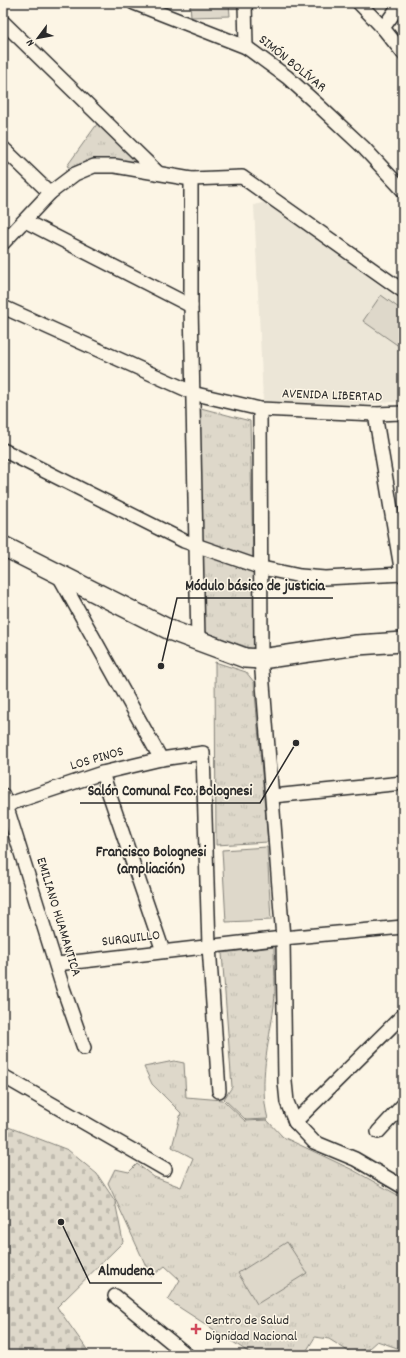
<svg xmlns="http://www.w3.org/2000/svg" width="406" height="1358" font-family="Dekko,sans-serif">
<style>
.built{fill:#ece6d7}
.grass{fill:url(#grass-tufts);stroke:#84827a}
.cemetery{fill:url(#cemetery-stones);stroke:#84827a}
.garden{fill:#ded8ca;stroke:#84827a}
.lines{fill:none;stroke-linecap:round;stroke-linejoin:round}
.street-casing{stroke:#2b2b2b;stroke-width:16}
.secondary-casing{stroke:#2b2b2b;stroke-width:22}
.street{stroke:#fcf5e5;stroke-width:13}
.secondary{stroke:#fcf5e5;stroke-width:19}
.poi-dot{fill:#d1495b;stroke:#fcf5e5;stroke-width:1.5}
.labels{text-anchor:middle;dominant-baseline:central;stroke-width:3;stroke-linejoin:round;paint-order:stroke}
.street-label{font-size:14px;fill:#2b2b2b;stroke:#fcf5e5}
.poi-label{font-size:14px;fill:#2b2b2b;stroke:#fcf5e5;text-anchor:start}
.neighbourhood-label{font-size:15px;font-weight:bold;fill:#2b2b2b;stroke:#fcf5e5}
.leader{fill:none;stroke:#2b2b2b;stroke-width:1.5}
.callout-dot{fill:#2b2b2b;stroke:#fcf5e5;stroke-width:1.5}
.callout-label{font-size:15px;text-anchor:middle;font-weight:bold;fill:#2b2b2b;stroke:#fcf5e5;stroke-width:3;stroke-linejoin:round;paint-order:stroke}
</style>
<defs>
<pattern id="grass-tufts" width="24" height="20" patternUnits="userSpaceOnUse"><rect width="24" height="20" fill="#ded8ca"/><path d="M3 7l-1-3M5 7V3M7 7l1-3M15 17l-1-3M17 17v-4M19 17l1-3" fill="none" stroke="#bfbaae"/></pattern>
<pattern id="cemetery-stones" width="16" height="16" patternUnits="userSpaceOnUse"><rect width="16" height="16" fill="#ded8ca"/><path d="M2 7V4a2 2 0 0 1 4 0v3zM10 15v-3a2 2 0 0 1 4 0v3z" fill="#bfbaae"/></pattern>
</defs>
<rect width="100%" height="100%" fill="#fcf5e5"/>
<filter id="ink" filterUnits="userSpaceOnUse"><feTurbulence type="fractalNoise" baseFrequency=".025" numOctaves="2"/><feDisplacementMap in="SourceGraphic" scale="8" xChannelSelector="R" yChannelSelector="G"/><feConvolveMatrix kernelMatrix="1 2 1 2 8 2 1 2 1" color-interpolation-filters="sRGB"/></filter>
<g filter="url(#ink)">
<!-- built -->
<polygon class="built" points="266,202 403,302 403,401 359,405 263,401 254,205"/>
<!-- grass -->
<g class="grass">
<polygon points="105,113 161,165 92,164 73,169 67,166"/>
<polygon points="197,407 250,421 253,558 200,541"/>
<polygon points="201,553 257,573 255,650 202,631"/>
<polygon points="215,662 246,672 254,682 268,842 216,845"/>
<path d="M 274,947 C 274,966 276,987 274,1006 C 269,1044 258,1081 268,1119 L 246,1120 L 224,1099 L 232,1087 L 222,953 Z"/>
<polygon points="174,1061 184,1063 186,1097 223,1100 245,1121 267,1120 283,1137 353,1170 403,1198 403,1350 377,1341 368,1349 351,1353 329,1339 315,1337 304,1355 253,1355 168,1300 180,1280 165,1266 151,1277 108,1183 115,1169 129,1172 137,1164 154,1177 181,1187 193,1158 172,1147 181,1113 152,1084 144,1067"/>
</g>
<!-- cemetery -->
<polygon class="cemetery" points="3,1125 68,1150 97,1174 115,1201 123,1242 57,1307 91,1355 3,1355"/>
<!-- garden -->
<g class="garden">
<polygon points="190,3 229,3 230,16 191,17"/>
<polygon points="381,295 403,311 403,349 363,321"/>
<polygon points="267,847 271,920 226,922 222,850"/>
<polygon points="287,1242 307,1273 257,1304 238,1273"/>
</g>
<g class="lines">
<defs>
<g id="street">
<polyline points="134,3 246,47 287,77 317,104 363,147 403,190"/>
<polyline points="245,3 246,47"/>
<polyline points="359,3 383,28 403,53"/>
<polyline points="3,22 158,173"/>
<polyline points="383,28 401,3"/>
<polyline points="3,148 50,193"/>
<polyline points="191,179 191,306 198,641"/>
<polyline points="25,221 191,306"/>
<polyline points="3,243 50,193 75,174 94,166 115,166 191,179 242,177 403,291"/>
<polyline points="3,307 196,394 260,409 375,414 403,413"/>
<polyline points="260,409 261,659 283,938 285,1082 287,1102 295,1122 314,1142 355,1159 403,1187"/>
<polyline points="375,414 402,574"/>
<polyline points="3,450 184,541 262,568 300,576 325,578 403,574"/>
<polyline points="58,574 161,759"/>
<polyline points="102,773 163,951"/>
<polyline points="3,795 63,988 84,1048"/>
<polyline points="273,796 403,783"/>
<polyline points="3,806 102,773 161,759 203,753 209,946 219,1091"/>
<polyline points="57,964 283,938 403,927"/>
<polyline points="3,1076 165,1169"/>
<polyline points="295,1122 403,1015"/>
<polyline points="378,1132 403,1105"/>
<polyline points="115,1296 187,1355"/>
</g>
<polyline id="secondary" points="3,546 172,631 245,658 261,659 357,645 403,642"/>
</defs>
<!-- street casing -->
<use href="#street" class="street-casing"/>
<!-- secondary casing -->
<use href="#secondary" class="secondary-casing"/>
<!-- street -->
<use href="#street" class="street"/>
<!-- secondary -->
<use href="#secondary" class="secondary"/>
</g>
</g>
<!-- markers -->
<path class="poi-dot" d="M194 1323h4v4h4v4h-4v4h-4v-4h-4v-4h4z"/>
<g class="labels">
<!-- street labels -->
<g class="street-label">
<text transform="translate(292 64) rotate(39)">SIMÓN BOLÍVAR</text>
<text transform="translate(332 396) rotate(2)">AVENIDA LIBERTAD</text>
<text transform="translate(97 759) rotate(-16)">LOS PINOS</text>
<text transform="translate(58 917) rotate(73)">EMILIANO HUAMANTICA</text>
<text transform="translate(131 939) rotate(-7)">SURQUILLO</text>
</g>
<!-- poi labels -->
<g class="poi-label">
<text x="205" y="1321">Centro de Salud<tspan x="205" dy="16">Dignidad Nacional</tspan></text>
</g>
<!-- neighbourhood labels -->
<g class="neighbourhood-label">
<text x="151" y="853">Francisco Bolognesi<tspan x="151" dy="17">(ampliación)</tspan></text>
</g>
</g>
<!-- callouts -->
<path class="leader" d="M161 666L177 598H333M296 743L260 803H80M61 1222L90 1283H162"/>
<g class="callout-dot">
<circle cx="161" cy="666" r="4"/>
<circle cx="296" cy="743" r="4"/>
<circle cx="61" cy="1222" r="4"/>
</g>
<g class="callout-label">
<text x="255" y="590">Módulo básico de justicia</text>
<text x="170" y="795">Salón Comunal Fco. Bolognesi</text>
<text x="126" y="1275">Almudena</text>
</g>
<!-- margin -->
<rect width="406" height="1358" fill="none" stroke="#fcf5e5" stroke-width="16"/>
<rect x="8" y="8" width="390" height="1342" fill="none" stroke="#2b2b2b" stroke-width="1.5" filter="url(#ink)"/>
<!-- north arrow -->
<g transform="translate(38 38) rotate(238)" stroke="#fcf5e5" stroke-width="3" paint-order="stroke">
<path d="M0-3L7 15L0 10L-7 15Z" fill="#2b2b2b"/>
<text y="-6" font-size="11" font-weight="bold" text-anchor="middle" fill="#2b2b2b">N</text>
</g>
</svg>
